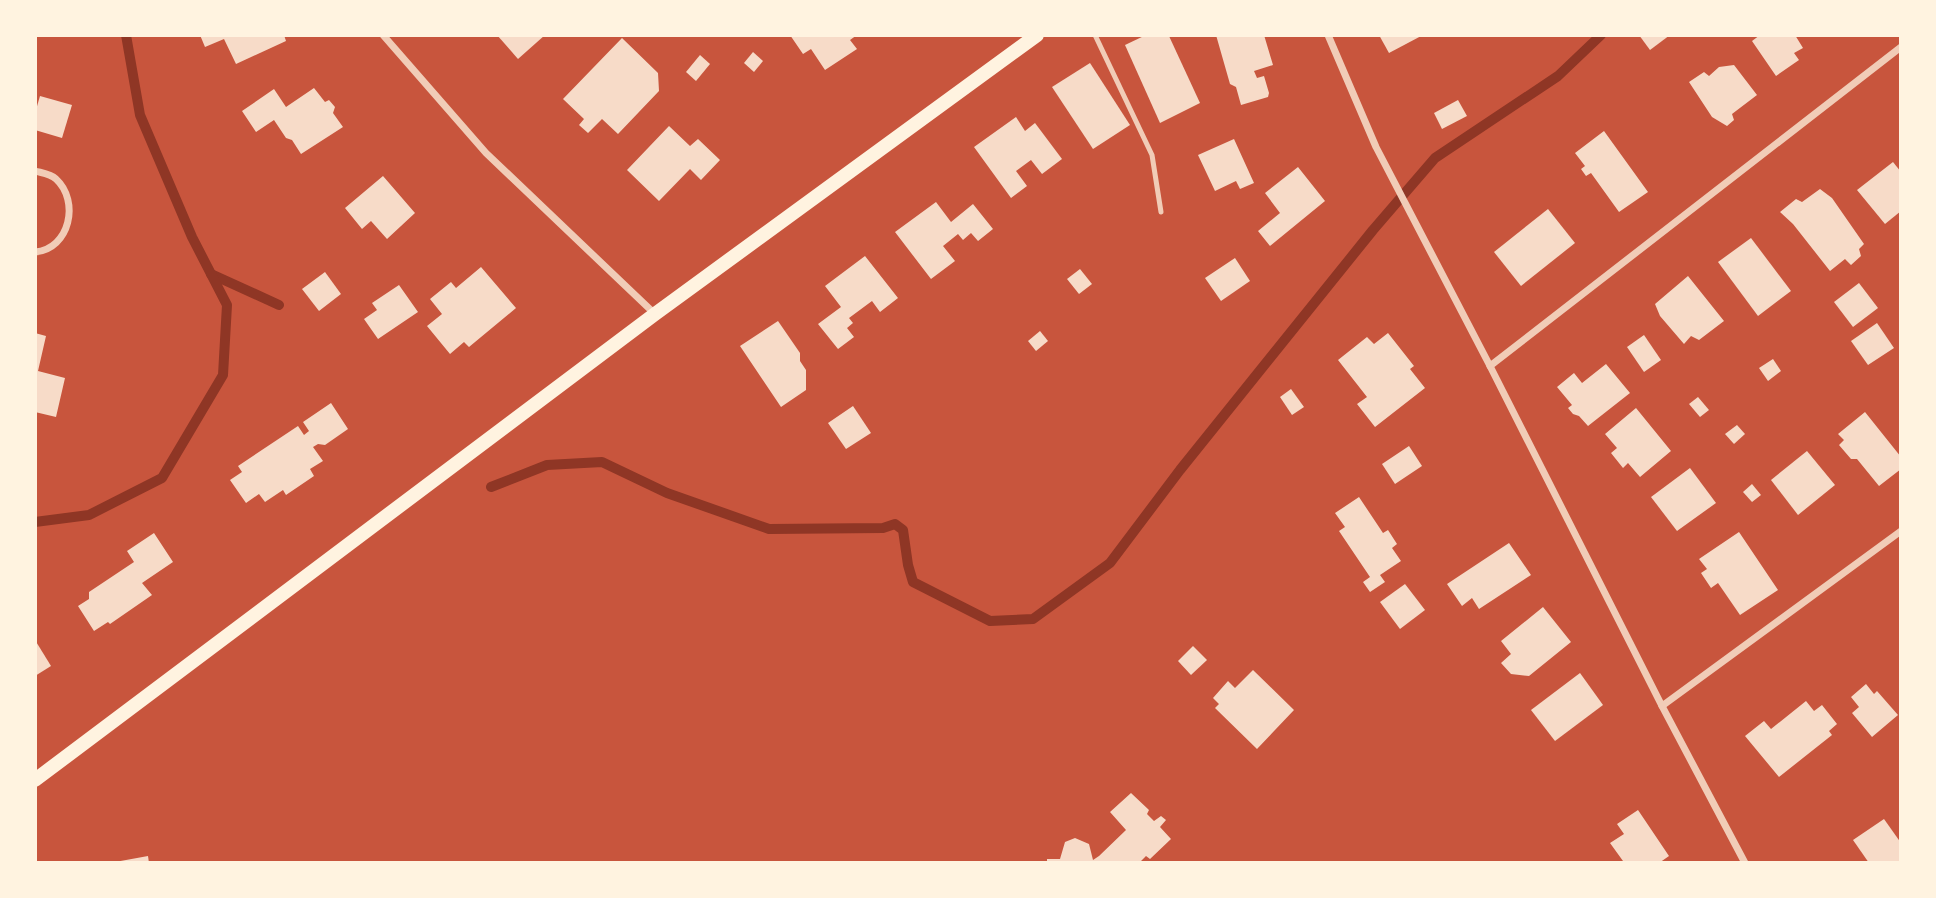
<svg xmlns="http://www.w3.org/2000/svg" width="1936" height="898" font-family="'IBM Plex Serif',serif">
<style>
.lines{fill:none;stroke-linecap:round;stroke-linejoin:round}
.stream{stroke:#8f3625;stroke-width:10}
.building{fill:#f7dbc8}
.service{stroke:#f1ccb7;stroke-width:5}
.minor{stroke:#f1ccb7;stroke-width:7}
.secondary{stroke:#fff3e0;stroke-width:14}
</style>
<rect width="100%" height="100%" fill="#c8553d"/>
<g class="lines">
<!-- stream -->
<g class="stream">
<polyline points="211,274 279,305"/>
<polyline points="491,487 547,465 602,462 667,493 769,529 883,528 895,524 903,530 908,565 913,582 990,621 1033,619 1110,563 1180,470 1373,230 1435,158 1558,76 1601,35"/>
<polyline points="35,522 89,515 162,478 223,375 227,305 192,237 140,115 126,35"/>
</g>
</g>
<!-- building -->
<g class="building">
<polygon points="200,35 284,35 286,41 236,64 224,39 205,47"/>
<polygon points="497,35 545,35 518,59"/>
<polygon points="790,35 857,35 850,40 857,49 825,70 811,49 803,54"/>
<polygon points="1146,35 1169,36 1200,103 1160,123 1125,45"/>
<polygon points="1216,35 1264,35 1273,65 1254,71 1257,78 1264,76 1269,93 1268,97 1241,105 1236,87 1230,84"/>
<polygon points="1379,35 1423,35 1389,53"/>
<polygon points="1639,35 1670,35 1650,50"/>
<polygon points="1760,35 1795,35 1803,48 1794,53 1799,60 1776,76 1752,41"/>
<polygon points="622,38 658,73 659,91 618,134 602,119 588,133 579,125 584,119 563,99"/>
<polygon points="753,52 763,61 754,72 744,63"/>
<polygon points="700,55 710,64 696,81 686,72"/>
<polygon points="1090,63 1130,125 1093,149 1052,87"/>
<polygon points="1734,65 1757,95 1732,114 1734,120 1727,126 1712,117 1689,82 1704,72 1709,76 1719,67"/>
<polygon points="314,88 325,102 329,100 335,107 333,113 343,127 301,154 292,140 286,138 274,120 256,132 242,111 274,89 286,107"/>
<polygon points="40,96 72,105 62,138 35,130 35,113"/>
<polygon points="1458,100 1467,116 1442,129 1434,113"/>
<polygon points="1016,117 1025,131 1035,123 1062,159 1042,174 1031,160 1016,171 1027,186 1011,198 974,147"/>
<polygon points="669,126 690,146 698,139 720,160 701,180 690,169 659,201 627,170"/>
<polygon points="1604,131 1648,192 1619,212 1591,173 1586,176 1581,169 1585,166 1575,153"/>
<polygon points="1234,139 1254,183 1240,189 1236,181 1215,191 1198,155"/>
<polygon points="1893,162 1901,172 1901,211 1885,224 1857,190"/>
<polygon points="1298,167 1325,201 1270,246 1258,231 1280,213 1265,193"/>
<polygon points="383,176 415,213 387,239 371,221 362,229 345,208"/>
<polygon points="1820,189 1832,198 1864,244 1859,249 1861,256 1851,265 1845,259 1830,271 1793,224 1780,212 1796,199 1802,202"/>
<polygon points="936,202 951,222 973,204 993,229 978,241 971,233 963,240 958,234 943,246 955,261 931,279 895,232"/>
<polygon points="1548,209 1575,243 1521,286 1494,252"/>
<polygon points="1751,238 1791,291 1758,316 1718,262"/>
<polygon points="865,256 898,298 880,312 872,301 849,318 853,323 847,328 854,337 838,349 818,324 841,307 825,286"/>
<polygon points="1235,258 1250,281 1221,301 1205,278"/>
<polygon points="481,267 516,308 469,347 464,342 450,354 427,326 442,314 430,299 451,282 456,288"/>
<polygon points="1080,269 1092,284 1079,294 1067,279"/>
<polygon points="325,272 341,294 319,311 302,289"/>
<polygon points="1688,276 1724,321 1699,340 1691,336 1684,344 1660,316 1655,304"/>
<polygon points="1859,283 1878,308 1853,327 1834,302"/>
<polygon points="399,285 418,312 378,339 364,319 377,310 372,303"/>
<polygon points="778,321 800,353 800,361 806,370 806,390 781,407 740,346"/>
<polygon points="1877,323 1894,348 1868,365 1851,341"/>
<polygon points="1040,331 1048,341 1036,351 1028,341"/>
<polygon points="35,333 46,336 38,371 65,378 56,417 35,412"/>
<polygon points="1388,333 1414,366 1410,369 1425,388 1375,427 1357,404 1367,397 1338,360 1367,337 1374,344"/>
<polygon points="1644,335 1661,360 1644,372 1627,347"/>
<polygon points="1773,359 1781,371 1768,381 1759,368"/>
<polygon points="1606,364 1630,393 1588,426 1579,416 1573,414 1568,408 1572,405 1557,387 1574,373 1582,383"/>
<polygon points="1291,389 1304,407 1292,415 1280,397"/>
<polygon points="1698,397 1709,410 1700,417 1689,404"/>
<polygon points="331,403 348,429 325,445 318,444 313,447 323,461 310,469 314,476 286,495 283,490 265,502 259,494 246,503 230,480 242,472 238,466 298,426 304,435 309,431 303,422"/>
<polygon points="853,406 871,433 846,449 828,423"/>
<polygon points="1636,408 1671,451 1640,477 1628,463 1623,468 1611,453 1617,448 1605,434"/>
<polygon points="1865,412 1901,457 1901,469 1879,486 1857,459 1851,459 1839,445 1844,440 1838,434"/>
<polygon points="1737,425 1745,434 1734,444 1725,434"/>
<polygon points="1409,446 1422,466 1395,484 1382,464"/>
<polygon points="1807,451 1835,485 1798,515 1771,480"/>
<polygon points="1690,468 1716,503 1677,531 1651,497"/>
<polygon points="1752,484 1761,495 1752,502 1743,492"/>
<polygon points="1359,497 1383,533 1388,530 1397,544 1392,548 1401,561 1380,575 1385,582 1370,592 1363,582 1370,577 1339,531 1345,527 1335,513"/>
<polygon points="1739,532 1778,590 1740,615 1718,583 1711,588 1701,573 1707,569 1699,559"/>
<polygon points="154,533 173,562 142,583 152,595 110,624 108,622 94,631 78,606 89,599 89,592 134,562 127,551"/>
<polygon points="1509,543 1531,575 1479,609 1472,598 1462,606 1447,584"/>
<polygon points="1405,584 1425,610 1400,629 1380,602"/>
<polygon points="1543,607 1571,642 1529,676 1511,674 1501,663 1511,654 1501,641"/>
<polygon points="35,640 51,666 35,676"/>
<polygon points="1193,646 1207,660 1191,675 1178,661"/>
<polygon points="1253,670 1294,710 1257,749 1215,708 1219,704 1213,698 1228,681 1235,688"/>
<polygon points="1580,673 1603,705 1555,741 1531,710"/>
<polygon points="1866,684 1874,694 1877,691 1898,715 1872,737 1852,713 1859,707 1851,697"/>
<polygon points="1806,701 1814,711 1822,705 1837,724 1829,731 1832,735 1779,777 1745,736 1764,721 1771,729"/>
<polygon points="1131,793 1149,810 1147,814 1154,821 1161,816 1166,820 1160,827 1171,839 1150,859 1146,856 1139,863 1047,863 1047,859 1060,859 1065,842 1075,838 1089,844 1093,860 1099,856 1126,830 1110,812"/>
<polygon points="1638,810 1669,856 1659,863 1619,863 1623,861 1610,843 1624,834 1617,824"/>
<polygon points="1884,819 1901,843 1901,863 1869,863 1853,840"/>
<polygon points="148,856 149,863 115,863 115,862"/>
</g>
<g class="lines">
<!-- service -->
<polyline class="service" points="1095,35 1152,155 1161,212"/>
<!-- minor -->
<g class="minor">
<polyline points="383,35 486,153 655,314"/>
<polyline points="1328,35 1376,147 1490,366 1662,706 1745,863"/>
<path d="M 35,171 C 42,173 51,174 56,179 C 80,201 70,249 35,252"/>
<polyline points="1490,366 1901,47"/>
<polyline points="1662,706 1901,531"/>
</g>
<!-- secondary -->
<polyline class="secondary" points="35,780 655,314 1037,35"/>
</g>
<!-- border -->
<rect width="1936" height="898" fill="none" stroke="#fff3e0" stroke-width="74"/>
</svg>
